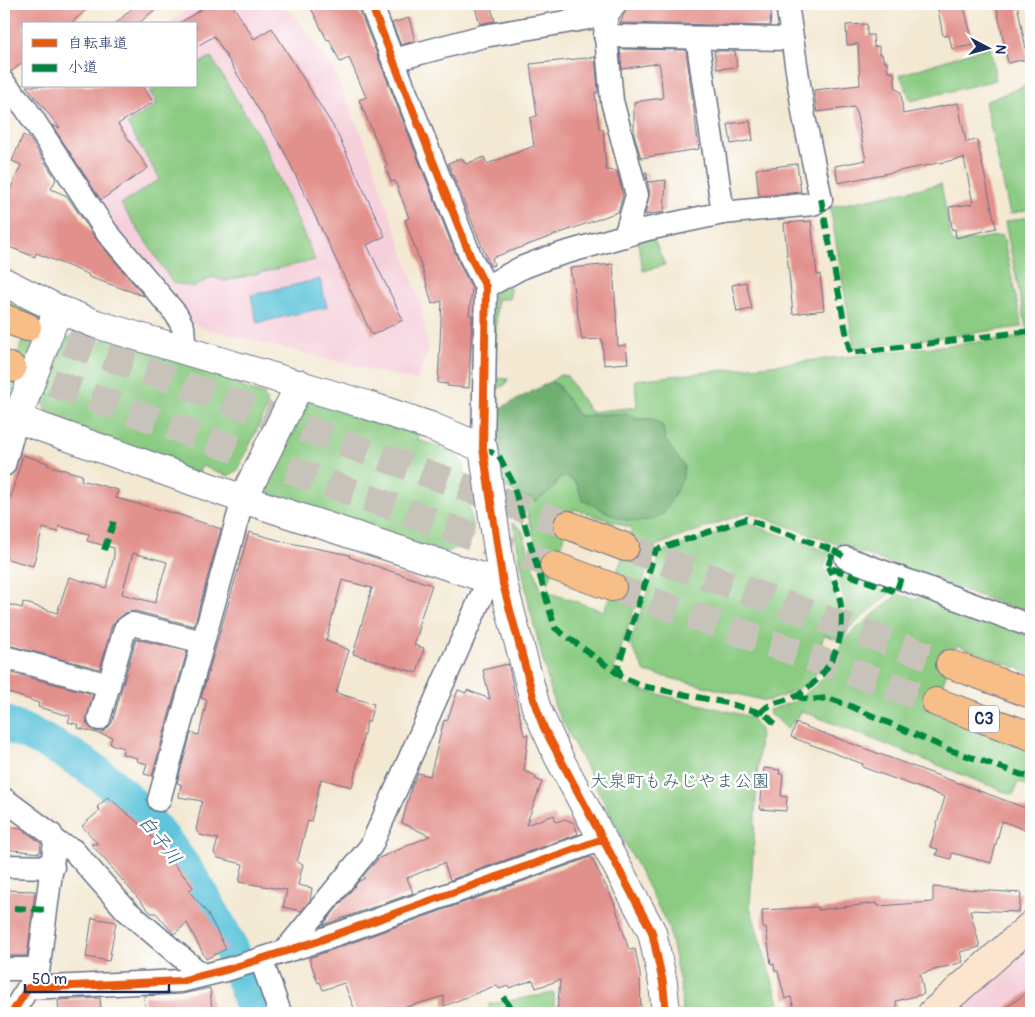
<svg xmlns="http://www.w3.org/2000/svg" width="1035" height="1017" font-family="Pangolin,'Klee One',sans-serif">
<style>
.built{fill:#f5cfda}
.green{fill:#8bcb82;stroke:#537d70}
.forest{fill:#70af70;stroke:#466f67}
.water{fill:#5fc4dc;stroke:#3d7a9d}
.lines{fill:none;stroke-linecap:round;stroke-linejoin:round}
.river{stroke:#5fc4dc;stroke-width:35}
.building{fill:#e2908b;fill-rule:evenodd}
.motorway-tunnel{stroke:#c8c3ba;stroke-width:28;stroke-dasharray:28 14;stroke-linecap:butt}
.minor-casing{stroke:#677086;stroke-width:25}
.tertiary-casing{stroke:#677086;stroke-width:30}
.secondary-casing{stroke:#677086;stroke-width:30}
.motorway-casing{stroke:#677086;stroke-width:30}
.minor{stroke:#fff;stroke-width:22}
.tertiary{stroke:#fff;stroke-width:28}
.secondary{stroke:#fce5cf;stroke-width:28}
.motorway{stroke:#f7be87;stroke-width:28}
.quiet{stroke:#00873e;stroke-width:6;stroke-dasharray:12 6;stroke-linecap:butt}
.cycleway-casing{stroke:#fff;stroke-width:11}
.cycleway{stroke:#e8590c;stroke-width:8}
.labels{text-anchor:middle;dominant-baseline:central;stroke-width:5;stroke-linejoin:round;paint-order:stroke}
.shield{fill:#fff;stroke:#5f6d8e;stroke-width:1}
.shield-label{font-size:16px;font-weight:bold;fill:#1b2f5e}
.park-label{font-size:18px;fill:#3d5e69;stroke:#fff}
.water-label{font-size:19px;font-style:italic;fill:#2f5c84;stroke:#fff}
</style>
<rect width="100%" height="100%" fill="#fff"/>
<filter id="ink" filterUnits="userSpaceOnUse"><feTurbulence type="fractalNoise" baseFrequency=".02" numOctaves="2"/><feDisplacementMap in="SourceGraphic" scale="10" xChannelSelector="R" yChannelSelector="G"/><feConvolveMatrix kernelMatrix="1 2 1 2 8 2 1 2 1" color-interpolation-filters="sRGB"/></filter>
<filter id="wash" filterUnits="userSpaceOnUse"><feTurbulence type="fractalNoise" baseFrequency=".0096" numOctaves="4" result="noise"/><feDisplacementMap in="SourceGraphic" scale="20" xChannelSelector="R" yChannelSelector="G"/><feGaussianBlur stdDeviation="1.12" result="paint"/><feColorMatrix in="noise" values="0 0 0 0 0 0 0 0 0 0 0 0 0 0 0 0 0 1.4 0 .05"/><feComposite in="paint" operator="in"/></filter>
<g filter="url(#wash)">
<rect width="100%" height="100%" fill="#f3e8d1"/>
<!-- built -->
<g class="built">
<polygon points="197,4 277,4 296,16 334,71 368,150 421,304 428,353 416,381 206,329 192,323 111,224 39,112 76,86 196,86 196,24 168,24"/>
<polygon points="1031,945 1031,1013 966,1013 965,1009 969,997"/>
</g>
<!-- green -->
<g class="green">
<polygon points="990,46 996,80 911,101 900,75"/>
<polygon points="211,57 266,148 315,260 225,281 213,277 194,287 173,283 121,204 160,179 127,124 157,104 150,92 160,86 196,86 196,65"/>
<polygon points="1031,83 1031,209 1010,214 985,102"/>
<polygon points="941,184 952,243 1003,235 1022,327 854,348 830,207"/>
<polygon points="1031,216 1031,326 1026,327 1005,222"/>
<polygon points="652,235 665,265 643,271 637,238"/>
<polygon points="506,284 510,288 510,299 497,299 494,378 508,379 506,384 493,392 493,294"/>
<polygon points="4,291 39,312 42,318 13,400 4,404 4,382 7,383 31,316 4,305"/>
<polygon points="80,333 103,342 105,337 243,378 241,387 264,394 268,406 238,470 228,476 202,466 198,474 48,415 42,399 65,339"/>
<path d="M 1031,336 L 1031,606 L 1019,610 L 748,512 L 655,546 L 614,669 L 625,686 L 751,717 L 760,730 L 750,907 L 782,1013 L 682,1013 L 681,989 L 668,926 L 555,707 L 530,609 L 513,523 L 522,530 L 542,593 L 546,594 L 547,592 L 604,611 L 632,528 L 574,509 L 548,584 L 522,496 L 536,501 L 554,488 L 558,479 L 567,476 L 577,484 L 674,494 C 694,460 678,469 666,441 C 664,436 663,430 662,425 L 652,419 L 637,419 L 627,413 L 579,416 L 557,384 L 550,382 L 560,375 L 567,376 L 590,412 L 637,407 L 635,380 Z"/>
<polygon points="313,400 419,432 418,440 453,451 464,464 473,538 446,553 268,494 268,478 303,404"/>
<path d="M 747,523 L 829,552 L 824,568 C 837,590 842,614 836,639 L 824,635 L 821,645 L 832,649 C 818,678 797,694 766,701 L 645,672 L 630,644 L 661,552 Z"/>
<polygon points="835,572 890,593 846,631 845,602"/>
<polygon points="898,594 917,600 920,594 1031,637 1031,673 957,645 932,712 1031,750 1031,787 1018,782 1013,795 802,711 787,729 776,718 770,715 769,710 796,701 818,684 835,662 843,640"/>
<polygon points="554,993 554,1013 489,1013 489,1004"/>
</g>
<!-- forest -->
<polygon class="forest" points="550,382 557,384 579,416 627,413 637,419 652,419 662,425 666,441 684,466 683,478 664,513 653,519 638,522 621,519 582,500 577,484 567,476 558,479 554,488 536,501 501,487 497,474 497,410"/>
<!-- water -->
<polygon class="water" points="320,279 327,307 257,323 251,295"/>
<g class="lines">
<!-- river -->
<path class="river" d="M 4,723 C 39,737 74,755 104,778 C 168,830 234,933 253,1013"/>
</g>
<g id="blocks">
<!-- building -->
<g class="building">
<polygon points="11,4 93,4 70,24 24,24 24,61 11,72 4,64 4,11"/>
<polygon points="137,4 161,4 138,24 115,24"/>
<polygon points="210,4 232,4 254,39 272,28 336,131 385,236 367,245 403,320 372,335 284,151 214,36 196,47 196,24 178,24"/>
<polygon points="309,4 355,4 363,19 459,263 472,289 469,315 472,315 469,388 447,386 448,384 438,383 442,301 432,304 423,271 405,220 409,218 395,181 391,182 385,166 387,165 359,100 366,97 349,58 340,62 329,39 327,40"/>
<polygon points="474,4 490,4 495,21 480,24"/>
<polygon points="632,4 772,4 770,26 620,23 628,5"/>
<polygon points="937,4 963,4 974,45 952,49 949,35 943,36"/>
<polygon points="996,4 1017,4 1028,59 1008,63"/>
<polygon points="409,18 415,41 401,45 392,23"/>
<polygon points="867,24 867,35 873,35 874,47 879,46 879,54 882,54 884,62 887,62 888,72 894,72 896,89 901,92 903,114 958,103 966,142 977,140 996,228 956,238 955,229 952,230 949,207 973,204 964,158 838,183 835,166 866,160 855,107 817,112 814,90 860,85 858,44 847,45 846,25"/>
<polygon points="620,49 686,50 699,149 641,158 634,134 634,102 663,98 660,67 659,63 622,69"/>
<polygon points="714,51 735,51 737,67 717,69"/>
<polygon points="595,57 598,92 595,93 599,129 603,129 606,170 617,171 623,195 618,212 492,258 494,265 490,266 448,163 461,158 466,164 484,157 487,164 534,146 530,118 537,116 530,64"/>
<polygon points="26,86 143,86 153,102 118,124 148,168 101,200 52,125 60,128"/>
<polygon points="750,121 753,140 731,144 728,124"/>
<polygon points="23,135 29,138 56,179 51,189 67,196 96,239 144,296 89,277 88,274 36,253 35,257 7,246 11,236 4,233 4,204 21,165 12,161"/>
<polygon points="797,164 801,192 759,196 756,169"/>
<polygon points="645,172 647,172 648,182 666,180 664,212 645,215 650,192"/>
<polygon points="811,221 817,275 820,274 824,310 793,314 784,223"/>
<polygon points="613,264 618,346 626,345 628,363 604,365 602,339 582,340 570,268"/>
<polygon points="746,282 752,309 737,312 732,285"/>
<path d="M 23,455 L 48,463 L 47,465 L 82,475 L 81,480 L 118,490 L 116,498 L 180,515 L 221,529 L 194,626 L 135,611 L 125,613 L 112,625 L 100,669 L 4,644 L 4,603 L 22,608 L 23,602 L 57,613 L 69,577 L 106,588 L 114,556 L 114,548 L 87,541 L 89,534 L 59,526 L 58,532 L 43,528 L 33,566 L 4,558 L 4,519 ZM 133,553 L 167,562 L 155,603 L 122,594 Z"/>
<polygon points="249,532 285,542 350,555 349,557 432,585 418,626 420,627 414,645 424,648 417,673 353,654 372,588 342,580 326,641 349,650 336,693 374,704 369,722 367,721 352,787 321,779 311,822 308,821 297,862 303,864 298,885 312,888 310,900 301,911 283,907 287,890 239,882 243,864 218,858 214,853 218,839 200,835 196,830 202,801 179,797 181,784 177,783 191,733 199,735 207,700 201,698"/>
<polygon points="136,639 187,651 152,776 144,774 147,764 137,761 138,758 122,754 124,748 110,744 112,737 78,728 79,725 68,722 70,716 38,707 39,703 4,691 4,671 93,694 86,723 95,731 103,732 112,723"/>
<polygon points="508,664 524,735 528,735 524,771 536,776 535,779 542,782 526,825 554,815 556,822 565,819 574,823 578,834 450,880 444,863 407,878 413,893 323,925 359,881 365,878 363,876 379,858 430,836 402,823 411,789 418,773 430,776 444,720 447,721 458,690 466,693 467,690 490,699 483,670"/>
<polygon points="796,723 1031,810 1031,822 1028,831 1002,821 991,863 952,853 951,859 936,855 938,849 930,847 945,797 862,767 863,764 791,737"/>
<polygon points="764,768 780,770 779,774 783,774 781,796 787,797 786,811 760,809"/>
<polygon points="108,797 143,827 193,887 189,891 208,914 226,949 206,959 187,923 174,934 156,913 151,913 91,844 98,844 82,826 100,810 97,807"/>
<polygon points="4,826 21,828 41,843 40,853 4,849"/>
<polygon points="591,857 614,902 629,950 635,949 640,974 641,1013 557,1013 560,980 536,988 533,980 509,988 508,986 499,989 497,985 444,1006 444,996 393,1011 391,1007 372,1013 356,1013 344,983 323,990 320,982 318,983 309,958"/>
<polygon points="933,887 1021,893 1019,912 970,910 980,947 960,952 963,962 920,974 924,994 896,1001 898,1013 862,1013 861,1008 833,1013 795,1013 791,997 785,999 778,971 775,971 774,964 771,964 766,928 763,928 762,910 818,907 818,910 877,903 878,906 933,902"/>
<polygon points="4,890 35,891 27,956 4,956"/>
<polygon points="92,918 116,922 109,961 86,957"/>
<polygon points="210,988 212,1011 146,1013 144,996 182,994"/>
<polygon points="1031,990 1031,1013 998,1013"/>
<polygon points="100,998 101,1012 59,1013 58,1000"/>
</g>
</g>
</g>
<g filter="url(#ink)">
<use href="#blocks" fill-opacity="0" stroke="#677086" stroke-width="1"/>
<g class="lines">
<!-- motorway-tunnel -->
<g class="motorway-tunnel">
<polyline points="27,327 568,525"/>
<polyline points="12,368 554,566"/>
<polyline points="625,547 950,664"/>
<polyline points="612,587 936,702"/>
</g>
<defs>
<g id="minor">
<polyline points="371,4 471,258 486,287 483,448"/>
<polyline points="606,4 607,15 605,26 612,101 637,195 625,236"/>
<polyline points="605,36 792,39"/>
<polyline points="697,38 723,213"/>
<polyline points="394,60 484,36 607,15 615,4"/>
<polyline points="4,83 25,107 106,231 176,314 183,327 185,352"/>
<polyline points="486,287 521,268 547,258 648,229 723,213 813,204 821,199 804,117 787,4"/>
<polyline points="4,465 17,419"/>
<polyline points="846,558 1031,626"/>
<polyline points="4,657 109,685"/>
<polyline points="99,719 125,629 132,624 203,642"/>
<polyline points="4,799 51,834 55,842 36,987"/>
<polyline points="159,800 243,499"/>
<polyline points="55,842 73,850 126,910 202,975"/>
<polyline points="4,866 53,867"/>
<polyline points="285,951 371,846 489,579"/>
<polyline points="261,959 280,1013"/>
<polyline points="4,969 38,969"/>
<polyline points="12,1013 28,988 181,981 229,969 315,942 603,839"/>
</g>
<g id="tertiary">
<polyline points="4,282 58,309 96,324 367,405 430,426 483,448 503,584 536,707 558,756 652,932 663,983 666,1013"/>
<polyline points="4,414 243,499 503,584"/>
<polyline points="17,419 58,309"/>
<polyline points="243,499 300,384"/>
</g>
<polyline id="secondary" points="932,1013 1031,925"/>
<g id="motorway">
<polyline points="4,318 27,327"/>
<polyline points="4,365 12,368"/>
<polyline points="568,525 625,547"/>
<polyline points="554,566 612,587"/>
<polyline points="950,664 1031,694"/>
<polyline points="936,702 1031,736"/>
</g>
</defs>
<!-- minor casing -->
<use href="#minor" class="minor-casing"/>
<!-- tertiary casing -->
<use href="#tertiary" class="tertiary-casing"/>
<!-- secondary casing -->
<use href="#secondary" class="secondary-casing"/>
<!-- motorway casing -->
<use href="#motorway" class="motorway-casing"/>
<!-- minor -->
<use href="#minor" class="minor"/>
<!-- tertiary -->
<use href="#tertiary" class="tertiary"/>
<!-- secondary -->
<use href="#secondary" class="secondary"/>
<!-- motorway -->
<use href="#motorway" class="motorway"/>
<!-- quiet -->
<g class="quiet">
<polyline points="821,199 850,353 1031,331"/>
<polyline points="483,448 499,456 512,481 555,628 621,676 642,686 727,703 765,714 775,724"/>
<polyline points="104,550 114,521"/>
<polyline points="833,550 846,558"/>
<polyline points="621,676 618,667 656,550 746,519 833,550 828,567 896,592 901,578"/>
<polyline points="796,696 809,700 828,698 848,705 950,750 1031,778"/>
<path d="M 761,713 C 769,701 786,702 798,695 C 845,665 853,613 828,567"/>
<polyline points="14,908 47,910"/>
<polyline points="503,997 515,1013"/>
</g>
<defs>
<g id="cycleway">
<polyline points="371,4 471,258 486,287 483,448 503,584 536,707 544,728 652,932 663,983 666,1013"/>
<polyline points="12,1013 28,988 181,981 229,969 315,942 603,839"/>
</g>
</defs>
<!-- cycleway casing -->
<use href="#cycleway" class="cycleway-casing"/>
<!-- cycleway -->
<use href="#cycleway" class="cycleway"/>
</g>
</g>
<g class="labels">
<!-- shield labels -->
<rect class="shield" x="969" y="705.5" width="30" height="27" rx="4"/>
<g class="shield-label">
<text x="984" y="719">C3</text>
</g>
<!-- park labels -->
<g class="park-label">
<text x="680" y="781">大泉町もみじやま公園</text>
</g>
<!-- water labels -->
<g class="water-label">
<text transform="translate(160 840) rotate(52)">白子川</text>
</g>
</g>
<!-- margin -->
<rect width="1035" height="1017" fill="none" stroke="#fff" stroke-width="20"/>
<!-- legend -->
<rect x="22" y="22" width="175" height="65" fill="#ffffff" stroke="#a4acbf"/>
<rect x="32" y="39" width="25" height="8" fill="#e8590c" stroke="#a4acbf"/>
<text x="68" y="48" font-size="15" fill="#1b2f5e">自転車道</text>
<rect x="32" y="64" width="25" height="8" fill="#00873e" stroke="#a4acbf"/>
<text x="68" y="72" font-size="15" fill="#1b2f5e">小道</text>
<!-- north arrow -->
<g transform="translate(988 48) rotate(96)" stroke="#ffffff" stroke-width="4" paint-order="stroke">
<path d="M0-4L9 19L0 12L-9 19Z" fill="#1b2f5e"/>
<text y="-8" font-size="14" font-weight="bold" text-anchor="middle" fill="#1b2f5e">N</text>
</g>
<!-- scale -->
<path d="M25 984v8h144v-8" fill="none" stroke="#1b2f5e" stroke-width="2.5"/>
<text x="32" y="984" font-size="15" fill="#1b2f5e" stroke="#ffffff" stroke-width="4" paint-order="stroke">50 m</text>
</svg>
